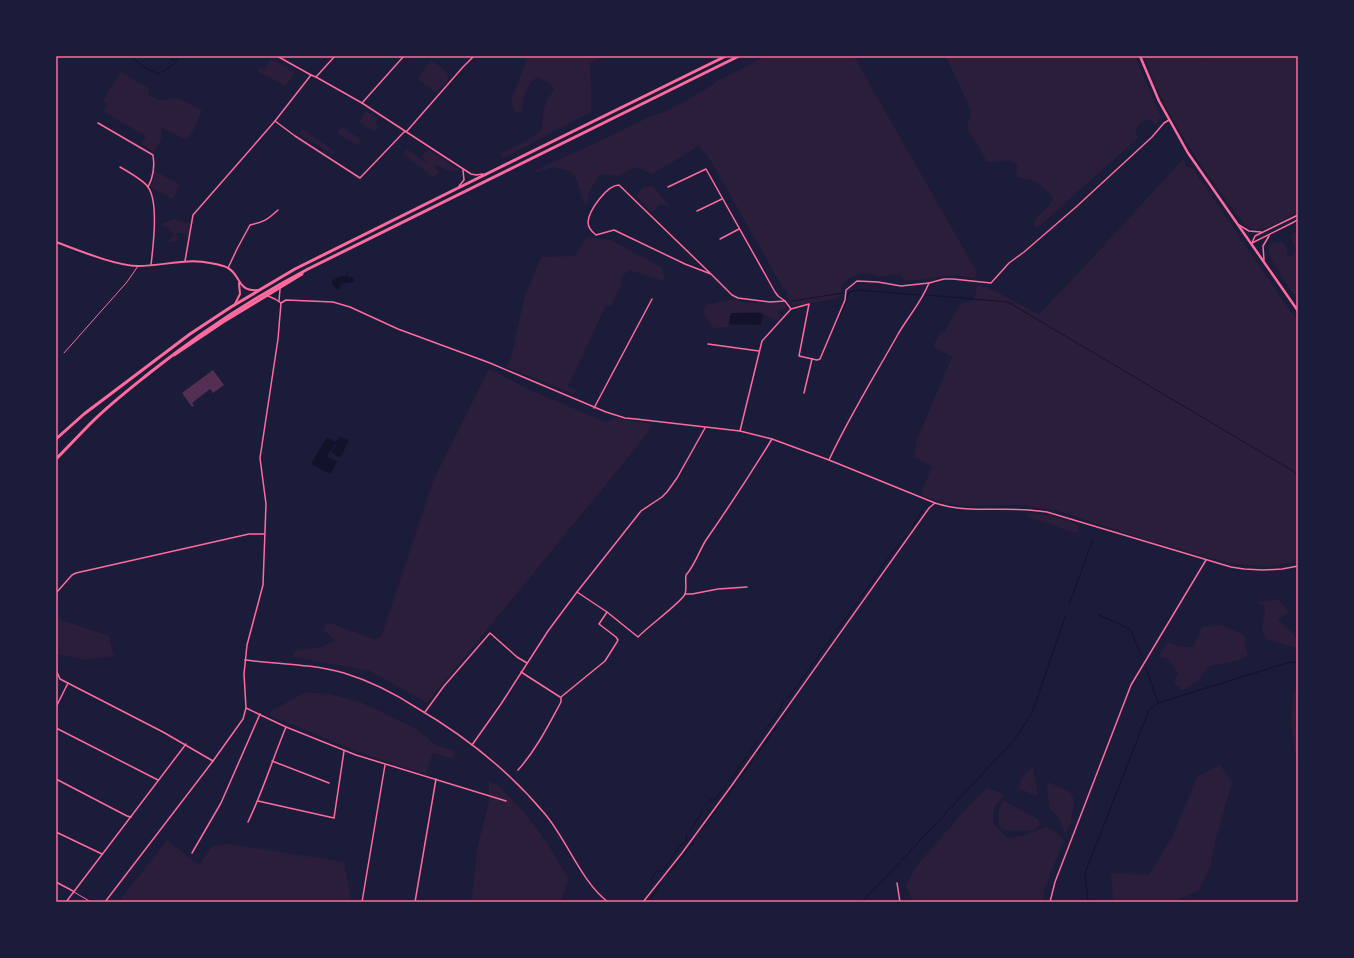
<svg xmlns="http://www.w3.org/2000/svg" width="1354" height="958" font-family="'Fira Sans Condensed',sans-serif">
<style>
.green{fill:#2a1e3b}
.water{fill:#12122b}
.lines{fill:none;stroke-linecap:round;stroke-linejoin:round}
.stream{stroke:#12122b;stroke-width:1}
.building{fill:#542f53}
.service{stroke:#ff6b9d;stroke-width:1}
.minor{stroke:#ff6b9d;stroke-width:1.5}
.tertiary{stroke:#ff6b9d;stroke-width:2}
.primary{stroke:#ff6b9d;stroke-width:2.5}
.trunk{stroke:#ff6b9d;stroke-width:3}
.neatline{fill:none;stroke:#ff6b9d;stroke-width:1.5}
</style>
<rect width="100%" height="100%" fill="#1b1b3a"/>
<!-- green -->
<g class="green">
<path d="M 526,56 L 602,56 L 590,63 L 591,87 L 591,112 L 502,159 L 501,153 L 523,143 L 541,131 C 545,112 540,107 554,90 L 550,84 L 537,77 C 526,85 523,98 522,111 L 515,113 L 511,100 L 524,67 Z"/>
<path d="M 766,56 L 852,56 L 855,58 L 977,272 L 975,278 L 956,275 L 909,281 L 904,279 L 899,274 C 893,274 887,277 880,277 C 877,276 874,275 871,274 C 859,272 849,278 841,285 L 841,295 L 837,299 L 793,306 L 787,296 L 788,293 L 783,288 L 712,163 L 699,145 L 681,157 L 652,174 L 635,167 L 620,176 L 603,174 L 599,176 L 588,194 L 588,204 L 584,205 L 575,175 L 569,171 L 553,167 L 538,172 L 533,171 L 589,146 L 647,118 L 666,111 L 703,91 L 719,80 Z"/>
<path d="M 946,56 L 1135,56 L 1161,117 L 1156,124 L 1149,120 L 1141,121 C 1137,127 1133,131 1139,137 L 1036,229 L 1033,224 C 1038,214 1048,209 1053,200 L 1050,194 L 1035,181 L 1016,177 L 1017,165 C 1007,157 997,163 986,162 L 984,156 L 967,129 L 971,111 Z"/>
<path d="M 1144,56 L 1203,56 L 1205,59 L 1211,56 L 1298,56 L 1298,212 C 1283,219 1261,236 1246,226 C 1206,174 1166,119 1144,56 Z"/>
<polygon points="269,59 273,60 295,72 286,86 258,72 259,67 265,69 269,63"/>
<polygon points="431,60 446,71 449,79 436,93 418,79"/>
<polygon points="121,72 148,88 149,95 159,100 178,98 202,110 192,133 186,140 162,128 161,140 154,152 141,144 146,136 104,112 107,104 103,101"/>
<polygon points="366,111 378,119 375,124 379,126 375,132 359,122"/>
<polygon points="341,126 360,139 361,141 357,145 337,133"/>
<polygon points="302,129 336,152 332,154 299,134"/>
<polygon points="407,149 430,165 423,158 422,156 424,152 430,150 459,170 450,172 438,166 433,166 440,172 433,177 403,154"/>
<polygon points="1184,158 1186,166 1193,169 1298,322 1298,561 1275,566 1262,566 1229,563 1147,540 1058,511 1022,505 964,506 946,503 924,497 921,493 932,466 914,458 916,442 952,357 933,346 941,331 944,333 956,311 962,303 973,301 978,285 993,290 1039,314 1084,267"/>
<polygon points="155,171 180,185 173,199 157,191 150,186 154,178"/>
<polygon points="653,186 670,207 660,204 652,212 636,196 644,187"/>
<polygon points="173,219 189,223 190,226 187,242 186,234 176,233 178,241 167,243 168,240 174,235 167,227 162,226 162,223 167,222"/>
<path d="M 1298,231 L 1298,302 L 1271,259 L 1269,254 L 1269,245 C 1282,239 1287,243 1288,257 L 1292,256 C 1300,246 1290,245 1291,234 Z"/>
<polygon points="586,237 611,240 661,267 666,282 629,270 620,278 622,284 611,306 606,306 568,386 577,390 574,394 506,367 510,361 525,296 541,257 575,256"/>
<polygon points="734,299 747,303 785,303 786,308 777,311 781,316 777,321 759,312 731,313 728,327 713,328 703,313 706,305"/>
<polygon points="489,369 532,391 606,422 615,418 651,424 647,434 622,465 427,703 370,671 294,657 294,651 319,647 336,641 324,631 327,622 374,639 381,637 433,481"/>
<path d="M 1027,513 L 1050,515 L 1079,525 L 1078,532 C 1068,532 1062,529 1053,525 C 1044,522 1037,521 1028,517 Z"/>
<path d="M 1253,599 L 1260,602 L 1279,599 L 1289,612 L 1278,619 C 1287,630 1297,632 1298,648 L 1267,640 L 1262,631 L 1265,608 Z"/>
<polygon points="56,613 61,620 109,636 114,656 85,660 56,654"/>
<polygon points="1222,625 1242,634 1246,639 1245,645 1248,655 1240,660 1210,666 1203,673 1198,681 1183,690 1174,683 1178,673 1168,659 1159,657 1166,642 1180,646 1193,647 1202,627"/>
<polygon points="306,692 330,694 360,702 415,728 436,745 455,751 452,759 433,753 426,774 361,753 269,715 273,710"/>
<polygon points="1293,692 1298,692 1298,767 1297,768 1291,722"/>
<polygon points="1220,765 1232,782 1216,838 1210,868 1199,890 1173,902 1113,902 1111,873 1149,875 1172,837 1198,776"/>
<polygon points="1033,766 1038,795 1035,796 1019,788 1021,779"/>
<polygon points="489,781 500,787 530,819 550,848 569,879 560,902 471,902 478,845 489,801"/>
<path d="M 1048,782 C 1065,790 1080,792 1072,814 C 1071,817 1072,821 1071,823 C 1069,827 1066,831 1064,834 L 1059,818 L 1050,809 L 1047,793 Z"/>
<polygon points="987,788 1005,794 994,808 993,824 1008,838 1025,835 1046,827 1056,832 1064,840 1044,891 1043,902 914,902 906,886 914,869 964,811"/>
<path d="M 1003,800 L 1038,819 L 1040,824 L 1033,831 C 1022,829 1012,832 1001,829 C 996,818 998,811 1003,800 Z"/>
<polygon points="167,840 199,865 212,846 230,844 344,862 352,902 118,902"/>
</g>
<!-- water -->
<g class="water">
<polygon points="343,276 352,277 355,281 353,282 341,284 339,289 337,289 332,284 332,281 338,277"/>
<polygon points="731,313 759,313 763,315 761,325 729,324"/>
<polygon points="340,437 347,439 349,441 341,456 338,457 331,452 336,445 335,444 328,455 328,457 337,461 331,474 311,464 326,438 328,438 336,442"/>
</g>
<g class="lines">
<!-- stream -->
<g class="stream">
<polyline points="129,56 146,68 158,74 173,65 179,59 172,60 173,56"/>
<polyline points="347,276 347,273"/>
<polyline points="926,295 1008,302 1298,474"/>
<polyline points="792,301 843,293"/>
<polyline points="836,324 846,302 849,292 857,290 920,295"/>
<polyline points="56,450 71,435"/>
<polyline points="913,526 922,511"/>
<path d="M 859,599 L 874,580 C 874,575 901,542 906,535"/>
<polyline points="1069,605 1093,539"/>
<polyline points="1099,615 1130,629 1142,657"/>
<polyline points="836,630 839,628 857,602"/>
<polyline points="1146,668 1158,703"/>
<polyline points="787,698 789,697 832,637 832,635"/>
<polyline points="781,720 791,708"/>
<polyline points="762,735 781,709 783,702"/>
<polyline points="749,753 757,742"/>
<polyline points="758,753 776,728"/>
<polyline points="739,779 753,760"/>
<polyline points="730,781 747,756"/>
<polyline points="725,798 734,787"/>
<polyline points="709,800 715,800 726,785"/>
<polyline points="690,830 701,815 702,810"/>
<polyline points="701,831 719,806"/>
<polyline points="902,860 1015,739 1032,713 1065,617"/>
<polyline points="668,875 693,843"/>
<polyline points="652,881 652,878 657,871 663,871 680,846 687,841 686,835"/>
<polyline points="648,902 662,883"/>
<polyline points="862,902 899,863"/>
<polyline points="1088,902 1085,873 1149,710 1158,703 1290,662 1298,663"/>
</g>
</g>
<!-- building -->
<polygon class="building" points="213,370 224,385 213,393 210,389 192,403 194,406 192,407 182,393"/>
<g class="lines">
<!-- service -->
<g class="service">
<polyline points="64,353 127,282 138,266"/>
<polyline points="74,892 91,902"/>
</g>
<!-- minor -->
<g class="minor">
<polyline points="277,56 311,75"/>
<polyline points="316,77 335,56"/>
<polyline points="362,103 404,56"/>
<polyline points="275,121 295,136 360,178 404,132 407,131 463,67 474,56"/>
<path d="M 98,123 L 153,155 C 155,167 154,176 148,187"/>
<path d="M 120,167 C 127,171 144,181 148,187 C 159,202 153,247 151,265"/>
<polyline points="459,186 464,180 463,170"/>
<polyline points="668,187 706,169 775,292 778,296 785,301 791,309 762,341 740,431"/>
<polyline points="697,211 722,199"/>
<polyline points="1239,225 1249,231 1261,232"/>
<polyline points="720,239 739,229"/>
<polyline points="1252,243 1255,236 1298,215"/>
<polyline points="1252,243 1294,222 1298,219"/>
<polyline points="1264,260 1263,246 1269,236"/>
<polyline points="185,261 193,215 275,121 311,75 316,77 362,103 471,174 476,175 483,174"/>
<path d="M 228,268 L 237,249 L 250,225 C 264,222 267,220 278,210"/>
<path d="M 711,274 L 619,185 C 607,185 589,210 588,222 C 588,227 592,232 596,235 L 614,230 L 685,264 L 711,274 L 732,295 L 738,298 L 770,302 L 785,301"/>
<polyline points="279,301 280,289"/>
<path d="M 281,303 L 286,300 L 333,302 L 350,307 L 398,329 L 490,363 L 606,412 L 625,418 L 636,419 L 740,431 L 772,439 L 829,460 L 935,503 C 971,515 1010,505 1047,512 L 1231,567 L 1244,569 L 1263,570 L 1282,569 L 1298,566"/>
<polyline points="791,309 809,304 799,356 817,360 820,359 845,300 846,290 857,281 878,282 901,286 929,283"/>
<polyline points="708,344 759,351"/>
<polyline points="804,393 812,359"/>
<polyline points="594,408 652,299"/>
<path d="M 829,460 C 849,417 874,377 897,336 C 907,318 921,303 929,283 L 944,279 L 953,279 L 991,283 L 1009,263 L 1024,252 L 1076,207 L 1152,137 L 1164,123 L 1169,120"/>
<polyline points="577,592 641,511 662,497 667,492 677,478 705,428"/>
<polyline points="56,593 72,575 76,573 249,534 264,534"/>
<polyline points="685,594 692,594 718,589 747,587"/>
<path d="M 245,660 C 278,664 312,664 344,673 C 370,681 394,693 417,708 C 465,736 509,771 545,814 C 567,840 582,883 608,902"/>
<polyline points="56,670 60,679 163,732 213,761"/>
<polyline points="521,672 560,697"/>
<polyline points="56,707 68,683"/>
<polyline points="246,708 286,727 356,755 506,801"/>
<polyline points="425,712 444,686 490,633 517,657 527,663"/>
<polyline points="56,728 158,780"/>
<path d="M 472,745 L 501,704 L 548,631 L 577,592 L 607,612 L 638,637 C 646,628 683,601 685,594 C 687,589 685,581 686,575 C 695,565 699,551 706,540 C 729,507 751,473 772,439"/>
<polyline points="272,761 329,783"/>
<path d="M 518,770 C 536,750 548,726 561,702 L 561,697 L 605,661 L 617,642 L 618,640 L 616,637 L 599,624 L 607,612"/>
<polyline points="56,779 127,816 131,817"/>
<polyline points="258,801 334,818 344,751"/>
<path d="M 248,822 C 263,791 273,758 286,727"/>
<polyline points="56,832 102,854"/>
<polyline points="192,853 221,803 260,714"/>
<polyline points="56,882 73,891"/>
<polyline points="897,883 900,902"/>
<polyline points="66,902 186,744"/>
<polyline points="105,902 213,761 243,719 246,708 244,674 247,645 263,585 266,504 260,458 278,339 281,303 275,299 268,296"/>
<polyline points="362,902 385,765"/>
<polyline points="415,902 436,779"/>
<polyline points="643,902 682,853 732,785 929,508 935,503"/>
<polyline points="1050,902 1055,882 1131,685 1206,560"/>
</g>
<!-- tertiary -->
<g class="tertiary">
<path d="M 56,242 C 78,250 116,266 138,266 C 163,266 186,258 210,263 C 216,264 223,265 228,268 C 241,275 237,292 258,290"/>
<polyline points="235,304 240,294 239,283"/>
</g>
<!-- primary -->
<polyline class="primary" points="1140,56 1159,101 1188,153 1298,311"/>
<!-- trunk -->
<g class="trunk">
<polyline points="174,355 223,322 302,274"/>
<polyline points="56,439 84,414 190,334 231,307 295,269 458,188 726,56"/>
<path d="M 56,459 C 68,447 80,434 92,422 C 111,403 132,387 152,371 C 201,332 253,298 308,269 L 739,56"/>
</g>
</g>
<!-- border -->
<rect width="1354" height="958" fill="none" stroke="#1b1b3a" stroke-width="114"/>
<rect x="57" y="57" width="1240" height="844" class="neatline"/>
</svg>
